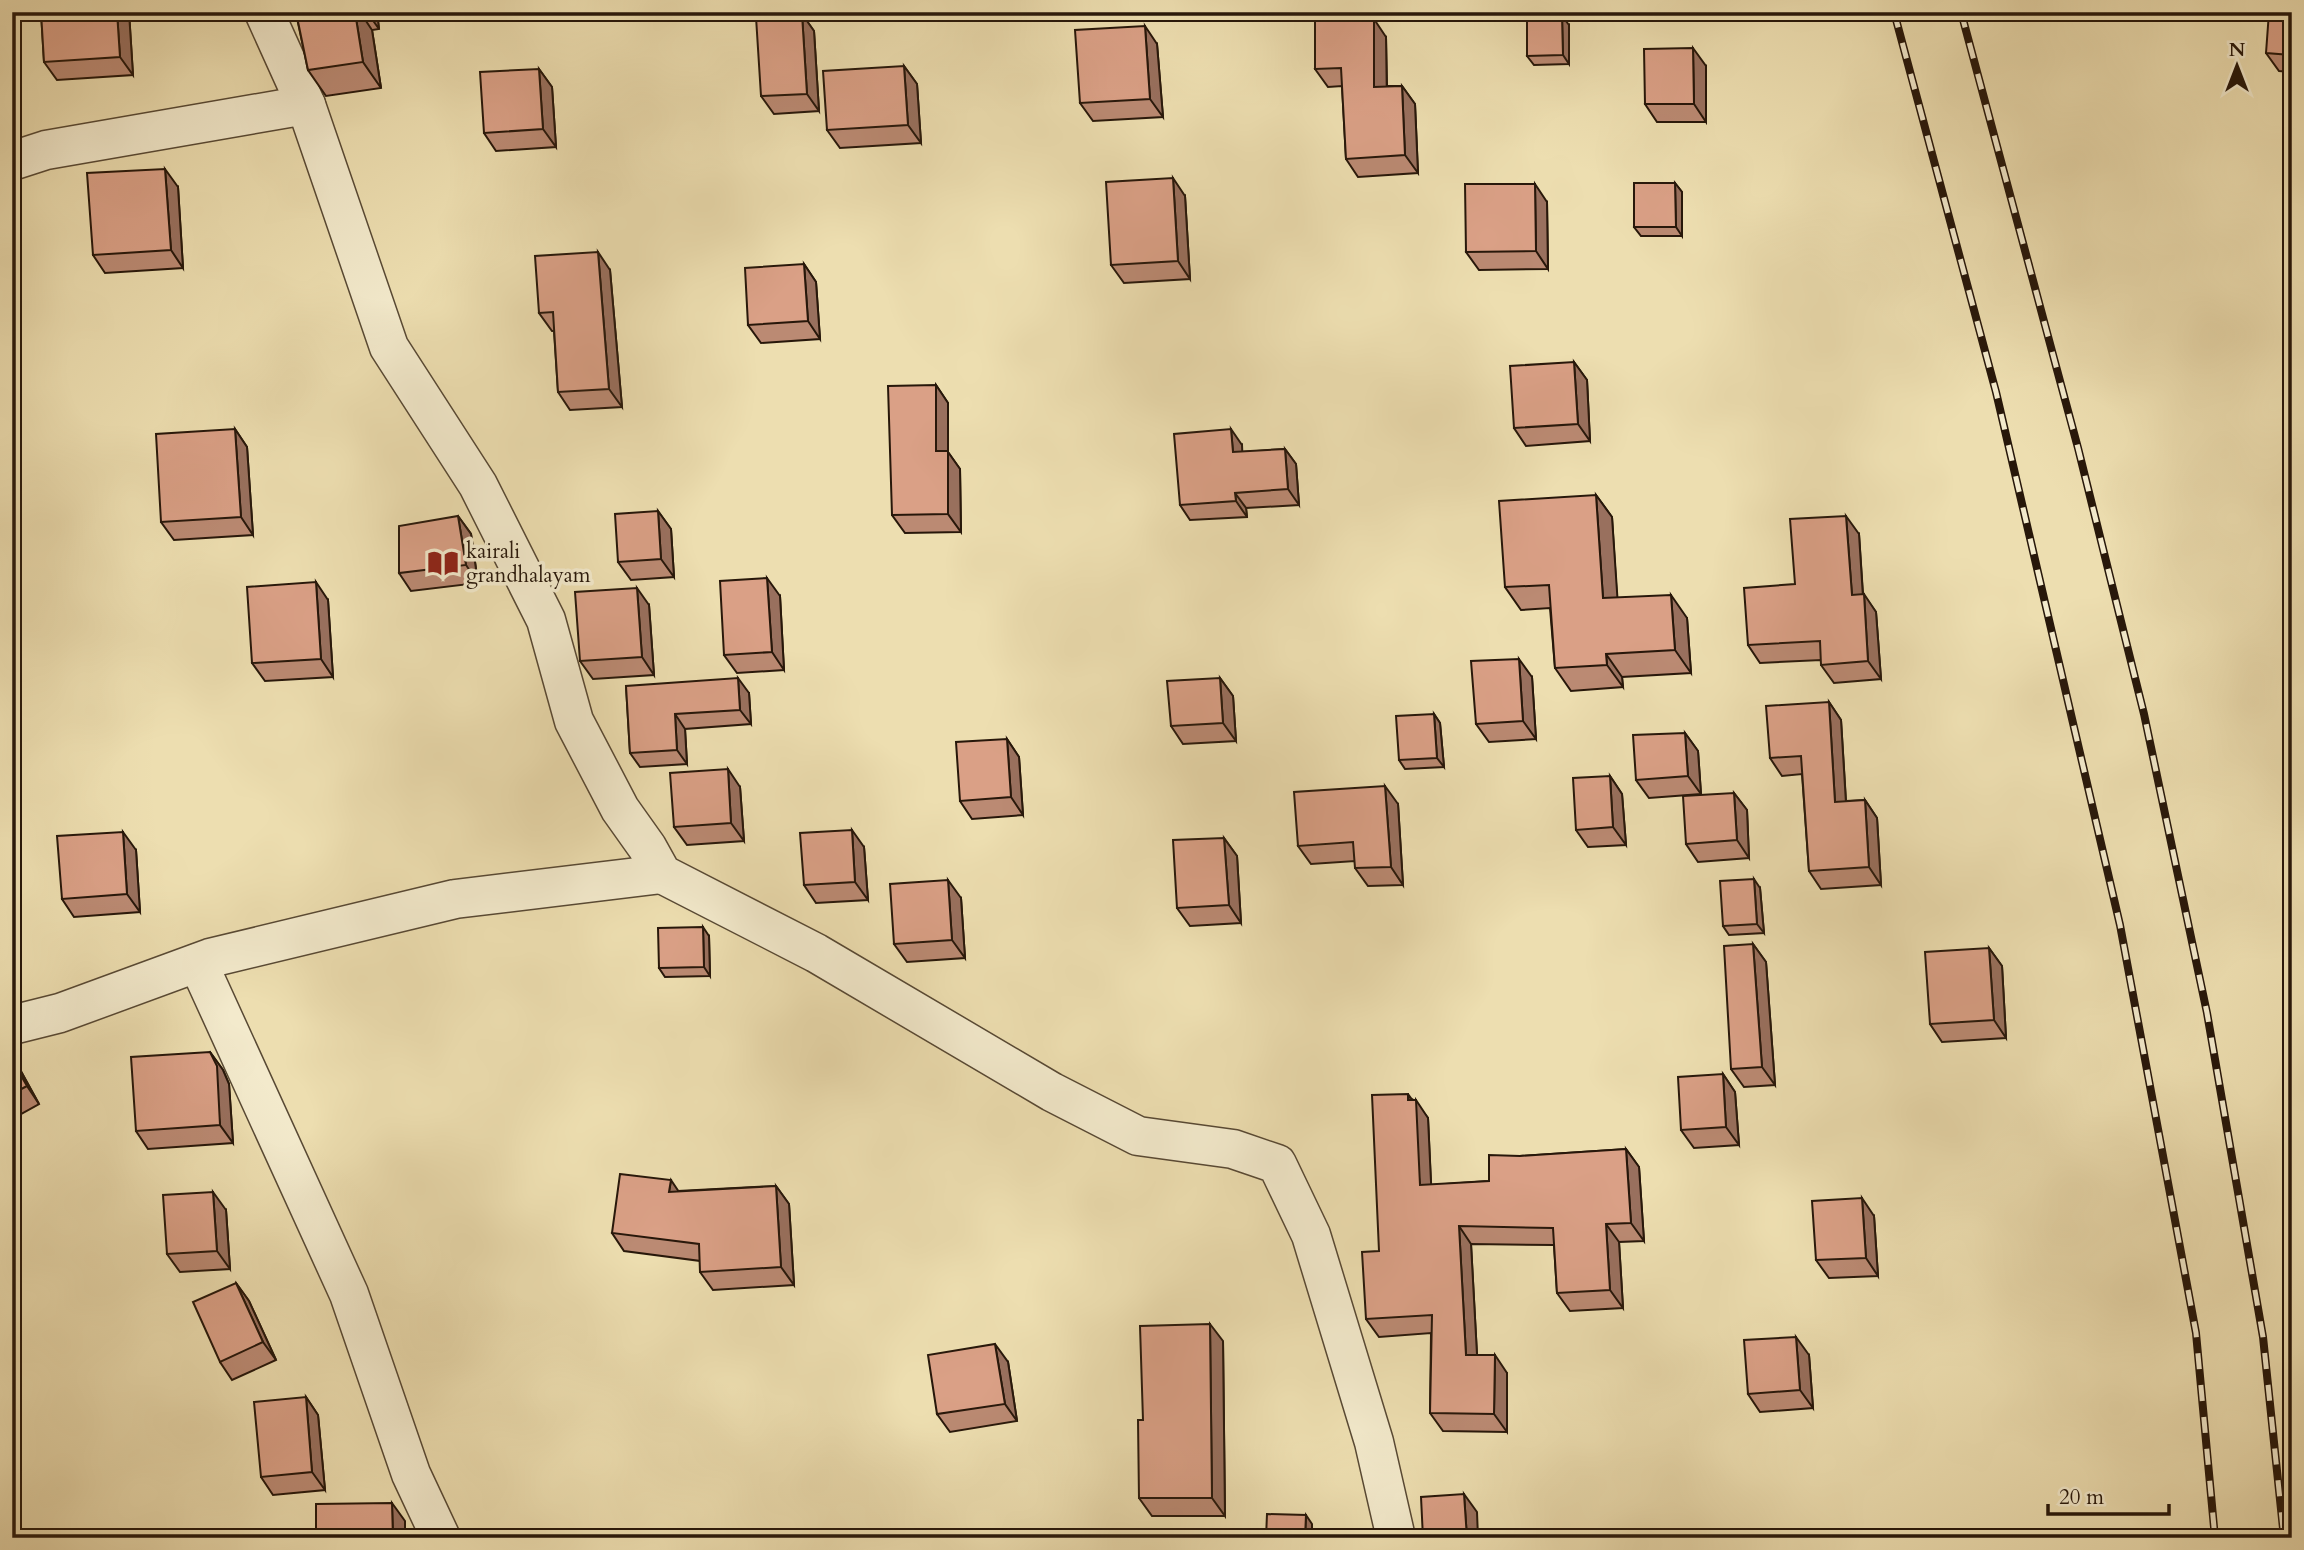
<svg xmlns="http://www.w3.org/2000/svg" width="2304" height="1550" font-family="Cardo,serif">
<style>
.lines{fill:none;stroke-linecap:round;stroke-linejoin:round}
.minor-casing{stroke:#584934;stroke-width:41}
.minor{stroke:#f3eacc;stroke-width:38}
.rail-casing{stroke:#27170a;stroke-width:8}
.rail{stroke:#f3eacc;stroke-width:5;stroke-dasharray:16;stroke-linecap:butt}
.wall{fill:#bb8a73;stroke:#27170a;stroke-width:2}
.shaded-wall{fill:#99705e;stroke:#27170a;stroke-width:2}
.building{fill:#daa086;stroke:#27170a;stroke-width:2}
.labels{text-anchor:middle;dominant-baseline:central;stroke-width:7;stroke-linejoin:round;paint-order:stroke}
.poi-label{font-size:21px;fill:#27170a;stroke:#f3eacc;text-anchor:start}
</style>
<rect width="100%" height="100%" fill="#eddeb0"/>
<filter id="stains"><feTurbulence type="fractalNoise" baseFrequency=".00286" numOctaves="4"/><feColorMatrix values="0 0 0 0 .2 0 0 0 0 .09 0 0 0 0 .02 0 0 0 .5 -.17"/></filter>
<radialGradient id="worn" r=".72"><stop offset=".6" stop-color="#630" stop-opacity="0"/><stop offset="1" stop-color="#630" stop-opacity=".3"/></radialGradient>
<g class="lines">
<defs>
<g id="minor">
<polyline points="264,12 306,105 389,347 478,485 546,620 574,721 620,809 647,847 662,874 816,953 1052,1092 1138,1136 1233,1149 1277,1164 1311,1235 1374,1442 1396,1538"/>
<polyline points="12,161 46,150 306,105"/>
<polyline points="198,963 349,1294 411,1474 441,1538"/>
<polyline points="12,1025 60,1013 210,958 455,899 662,874"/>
</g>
</defs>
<!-- minor casing -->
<use href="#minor" class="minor-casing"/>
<!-- minor -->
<use href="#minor" class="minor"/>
<defs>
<g id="rail">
<polyline points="1894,12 1996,392 2120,925 2196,1333 2215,1538"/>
<polyline points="1961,12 2078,448 2144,714 2207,1013 2263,1337 2284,1538"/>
</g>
</defs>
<!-- rail casing -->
<use href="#rail" class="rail-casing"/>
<!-- rail -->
<use href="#rail" class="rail"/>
</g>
<!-- wall -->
<g class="wall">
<polygon points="41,12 129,12 133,75 57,80 44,62"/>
<polygon points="293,12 377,12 379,29 372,30 381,88 326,96 308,70 297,18"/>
<polygon points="2292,12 2292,72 2279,71 2266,53"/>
<polygon points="802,14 814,31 819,111 774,114 761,96"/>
<polygon points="1569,25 1569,64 1534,65 1527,56"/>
<polygon points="1386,37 1387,86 1402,86 1415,104 1418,173 1358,177 1346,159 1342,86 1328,87 1315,69"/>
<polygon points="1157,44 1163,117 1093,121 1080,103"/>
<polygon points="904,66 917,84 921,143 840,148 827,130"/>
<polygon points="1706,66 1706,122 1657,122 1645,104"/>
<polygon points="539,69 552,87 556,147 496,151 484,133"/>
<polygon points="1675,183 1682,192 1682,236 1641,236 1634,227"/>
<polygon points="178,187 183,268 105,273 93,255"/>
<polygon points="1185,196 1190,279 1124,283 1111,265"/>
<polygon points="1547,202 1548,269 1479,270 1466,252"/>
<polygon points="804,264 816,282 820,339 761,343 748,325"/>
<polygon points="610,270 622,407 570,410 558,392 554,331 552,331 539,313"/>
<polygon points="1574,362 1587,380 1590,441 1526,446 1514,428"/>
<polygon points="936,385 948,403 948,452 960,469 961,532 905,533 892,515"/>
<polygon points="235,429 247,447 253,535 174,540 161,522"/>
<polygon points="1242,445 1242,452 1285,449 1296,464 1299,505 1246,508 1247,517 1190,520 1180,505"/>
<polygon points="1596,495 1612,517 1617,598 1687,618 1691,673 1622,677 1623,687 1571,691 1555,668 1550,608 1521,610 1505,587"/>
<polygon points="658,511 671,529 674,577 631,580 618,562"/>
<polygon points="458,516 471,534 478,583 411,591 399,573"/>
<polygon points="1859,534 1863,594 1876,612 1881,679 1834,683 1821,665 1821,660 1760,663 1748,645 1795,584"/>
<polygon points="780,596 784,670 737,673 724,655"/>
<polygon points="328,600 333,677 265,681 252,663"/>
<polygon points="649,605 654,675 593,679 580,661"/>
<polygon points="1532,677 1536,739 1489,742 1476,724"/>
<polygon points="1220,678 1233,696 1236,741 1183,744 1171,726"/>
<polygon points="626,686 749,693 751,724 685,729 687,764 640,767 630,753"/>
<polygon points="1829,702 1841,720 1846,801 1865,800 1877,818 1881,885 1821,889 1809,871 1802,774 1782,776 1770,758"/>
<polygon points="1434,714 1440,723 1444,767 1405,769 1399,760"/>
<polygon points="1685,733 1698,751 1701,794 1649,798 1636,780"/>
<polygon points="1007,739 1019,757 1023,815 972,819 960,801"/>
<polygon points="1610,776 1622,794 1626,845 1588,847 1576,830"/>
<polygon points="740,787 744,841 687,845 674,827"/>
<polygon points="1734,793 1747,810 1749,858 1698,862 1686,844"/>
<polygon points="1398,804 1403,885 1368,886 1355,868 1355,861 1311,864 1298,846"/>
<polygon points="1224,838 1237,856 1241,923 1190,926 1177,908"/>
<polygon points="864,847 868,900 816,903 804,885"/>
<polygon points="136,850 140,912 74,917 62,899"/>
<polygon points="1760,888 1764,933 1729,935 1723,926"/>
<polygon points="961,898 965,958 907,962 894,944"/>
<polygon points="709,936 710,976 665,977 659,968"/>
<polygon points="1753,944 1766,962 1775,1085 1744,1087 1731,1069"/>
<polygon points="1989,948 2002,966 2006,1038 1942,1042 1930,1024"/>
<polygon points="210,1052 223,1070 229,1084 233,1143 148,1149 136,1131"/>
<polygon points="12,1055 39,1104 12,1119"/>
<polygon points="1723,1074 1735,1092 1739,1145 1694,1148 1681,1130"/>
<polygon points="1413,1100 1428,1118 1431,1185 1489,1181 1520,1156 1626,1149 1639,1167 1644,1241 1619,1242 1623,1308 1570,1311 1557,1293 1554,1245 1471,1244 1477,1355 1507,1373 1507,1432 1443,1431 1430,1413 1431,1333 1379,1337 1366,1319 1379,1251"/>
<polygon points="776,1186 789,1204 794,1285 713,1290 700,1272 700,1261 624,1251 612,1233 678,1191"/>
<polygon points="226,1210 230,1269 180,1272 167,1254"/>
<polygon points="1874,1216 1878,1276 1829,1278 1816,1260"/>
<polygon points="236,1283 249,1301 276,1360 232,1380 220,1362"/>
<polygon points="1223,1341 1225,1516 1152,1516 1139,1498"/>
<polygon points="1809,1355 1813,1408 1760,1412 1748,1394"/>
<polygon points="1008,1362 1017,1421 950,1432 937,1414"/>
<polygon points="306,1397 318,1415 325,1490 273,1495 261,1477"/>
</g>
<!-- shaded-wall -->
<g class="shaded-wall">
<polygon points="117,12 129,12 133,75 120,57"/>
<polygon points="355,12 360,12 372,30 381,88 363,62"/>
<polygon points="367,12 377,12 379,29"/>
<polygon points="802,14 814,31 819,111 807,94"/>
<polygon points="1562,16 1569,25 1569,64 1563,55"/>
<polygon points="1374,19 1386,37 1387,105 1374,87"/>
<polygon points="1145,26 1157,44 1163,117 1150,99"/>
<polygon points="1693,48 1706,66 1706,122 1694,104"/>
<polygon points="904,66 917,84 921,143 908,125"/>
<polygon points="539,69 552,87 556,147 543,129"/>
<polygon points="1402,86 1415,104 1418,173 1405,155"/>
<polygon points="165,169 178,187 183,268 171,250"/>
<polygon points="1173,178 1185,196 1190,279 1178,261"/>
<polygon points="1675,183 1682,192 1682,236 1676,227"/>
<polygon points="1535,184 1547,202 1548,269 1536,251"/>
<polygon points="598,252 610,270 622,407 609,389"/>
<polygon points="804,264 816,282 820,339 808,321"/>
<polygon points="1574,362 1587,380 1590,441 1578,424"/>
<polygon points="936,385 948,403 948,452 960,469 961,532 948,514 936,451"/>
<polygon points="235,429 247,447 253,535 241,517"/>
<polygon points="1231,429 1242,445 1243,468 1233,452"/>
<polygon points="1285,449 1296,464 1299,505 1288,489"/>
<polygon points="1235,493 1246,508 1247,517 1236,501"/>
<polygon points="1596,495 1612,517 1619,621 1603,598"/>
<polygon points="658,511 671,529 674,577 661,559"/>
<polygon points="458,516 471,534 478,583 466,565"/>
<polygon points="1846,516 1859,534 1864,613 1852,595"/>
<polygon points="767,578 780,596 784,670 772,652"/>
<polygon points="316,582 328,600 333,677 321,659"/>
<polygon points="637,588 649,605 654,675 642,657"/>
<polygon points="1864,594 1876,612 1881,679 1868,661"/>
<polygon points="1671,595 1687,618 1691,673 1675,650"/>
<polygon points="1606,654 1622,677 1623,687 1607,665"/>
<polygon points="1519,659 1532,677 1536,739 1523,721"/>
<polygon points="738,678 749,693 751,724 740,710"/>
<polygon points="1220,678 1233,696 1236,741 1223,723"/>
<polygon points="1829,702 1841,720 1847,820 1835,802"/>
<polygon points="675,714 685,729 687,764 677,750"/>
<polygon points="1434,714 1440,723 1444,767 1437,758"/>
<polygon points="1685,733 1698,751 1701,794 1688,776"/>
<polygon points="1007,739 1019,757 1023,815 1011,797"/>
<polygon points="728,769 740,787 744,841 731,823"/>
<polygon points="1610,776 1622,794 1626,845 1613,827"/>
<polygon points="1385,786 1398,804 1403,885 1391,867"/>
<polygon points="1734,793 1747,810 1749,858 1737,840"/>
<polygon points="1865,800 1877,818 1881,885 1869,867"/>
<polygon points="852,830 864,847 868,900 855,882"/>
<polygon points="123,832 136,850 140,912 127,894"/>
<polygon points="1224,838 1237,856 1241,923 1229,905"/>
<polygon points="1754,879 1760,888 1764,933 1757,924"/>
<polygon points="948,880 961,898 965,958 952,940"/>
<polygon points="703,927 709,936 710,976 704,967"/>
<polygon points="1753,944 1766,962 1775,1085 1762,1067"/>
<polygon points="1989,948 2002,966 2006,1038 1994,1020"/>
<polygon points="210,1052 223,1070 229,1084 233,1143 220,1125"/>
<polygon points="12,1055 39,1104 27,1086 12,1060"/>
<polygon points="1723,1074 1735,1092 1739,1145 1726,1127"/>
<polygon points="1408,1094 1416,1105 1416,1100 1428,1118 1432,1203 1420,1185"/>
<polygon points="1626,1149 1639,1167 1644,1241 1631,1223"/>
<polygon points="671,1180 683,1198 669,1192"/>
<polygon points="776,1186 789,1204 794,1285 781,1267"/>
<polygon points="213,1192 226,1210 230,1269 217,1251"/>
<polygon points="1862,1198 1874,1216 1878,1276 1866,1258"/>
<polygon points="1606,1224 1619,1242 1623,1308 1610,1290"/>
<polygon points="1459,1226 1471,1244 1478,1373 1466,1355"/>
<polygon points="236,1283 249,1301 276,1360 263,1342"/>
<polygon points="1210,1324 1223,1341 1225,1516 1212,1498"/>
<polygon points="1796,1337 1809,1355 1813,1408 1800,1390"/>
<polygon points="995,1344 1008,1362 1017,1421 1005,1404"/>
<polygon points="1495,1355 1507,1373 1507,1432 1494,1414"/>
<polygon points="306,1397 318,1415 325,1490 312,1472"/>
<polygon points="1464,1494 1477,1512 1478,1538 1467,1538"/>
<polygon points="392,1503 405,1521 405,1538 393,1538"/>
<polygon points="1306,1515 1312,1524 1312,1538 1305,1538"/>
</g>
<!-- building -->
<g class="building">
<polygon points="41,12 117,12 120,57 44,62"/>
<polygon points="296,12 355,12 363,62 308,70"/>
<polygon points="2269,12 2292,12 2292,55 2266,53"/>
<polygon points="802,14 807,94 761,96 756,17"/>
<polygon points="1562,16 1563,55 1527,56 1527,17"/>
<polygon points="1374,19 1374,87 1402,86 1405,155 1346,159 1341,68 1315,69 1315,20"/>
<polygon points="1145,26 1150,99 1080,103 1075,30"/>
<polygon points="1693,48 1694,104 1645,104 1644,49"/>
<polygon points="904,66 908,125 827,130 823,71"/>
<polygon points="539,69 543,129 484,133 480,72"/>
<polygon points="165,169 171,250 93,255 87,173"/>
<polygon points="1173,178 1178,261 1111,265 1106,182"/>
<polygon points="1634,183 1675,183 1676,227 1634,227"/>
<polygon points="1465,184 1535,184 1536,251 1466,252"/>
<polygon points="598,252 609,389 558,392 553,312 539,313 535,256"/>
<polygon points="804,264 808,321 748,325 745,268"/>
<polygon points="1574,362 1578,424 1514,428 1510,366"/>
<polygon points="936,385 936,451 948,451 948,514 892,515 888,386"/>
<polygon points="235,429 241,517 161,522 156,434"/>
<polygon points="1231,429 1233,452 1285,449 1288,489 1235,493 1236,501 1180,505 1174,434"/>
<polygon points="1596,495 1603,598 1671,595 1675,650 1606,654 1607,665 1555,668 1549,585 1505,587 1499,501"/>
<polygon points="658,511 661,559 618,562 615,514"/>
<polygon points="458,516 466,565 399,573 399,526"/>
<polygon points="1846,516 1852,595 1864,594 1868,661 1821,665 1820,641 1748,645 1744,588 1795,584 1790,519"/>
<polygon points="767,578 772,652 724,655 720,581"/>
<polygon points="316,582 321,659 252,663 247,587"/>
<polygon points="637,588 642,657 580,661 575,592"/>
<polygon points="1519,659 1523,721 1476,724 1471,661"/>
<polygon points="738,678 740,710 675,714 677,750 630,753 626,686"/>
<polygon points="1220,678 1223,723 1171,726 1167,681"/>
<polygon points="1829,702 1835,802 1865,800 1869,867 1809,871 1801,756 1770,758 1766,706"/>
<polygon points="1434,714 1437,758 1399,760 1396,716"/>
<polygon points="1685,733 1688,776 1636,780 1633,735"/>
<polygon points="1007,739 1011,797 960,801 956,742"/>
<polygon points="728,769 731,823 674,827 670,773"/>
<polygon points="1610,776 1613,827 1576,830 1573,778"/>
<polygon points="1385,786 1391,867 1355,868 1353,842 1298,846 1294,792"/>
<polygon points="1734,793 1737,840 1686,844 1683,796"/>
<polygon points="852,830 855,882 804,885 800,833"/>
<polygon points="123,832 127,894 62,899 57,836"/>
<polygon points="1224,838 1229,905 1177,908 1173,840"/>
<polygon points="1754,879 1757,924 1723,926 1720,881"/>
<polygon points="948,880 952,940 894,944 890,884"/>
<polygon points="703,927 704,967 659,968 658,928"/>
<polygon points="1753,944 1762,1067 1731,1069 1724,946"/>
<polygon points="1989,948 1994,1020 1930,1024 1925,952"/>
<polygon points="210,1052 217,1066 220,1125 136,1131 131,1057"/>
<polygon points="12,1060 27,1086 12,1094"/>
<polygon points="1723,1074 1726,1127 1681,1130 1678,1077"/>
<polygon points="1408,1094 1408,1100 1416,1100 1420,1185 1489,1181 1489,1155 1520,1156 1626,1149 1631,1223 1606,1224 1610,1290 1557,1293 1553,1228 1459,1226 1466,1355 1495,1355 1494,1414 1430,1413 1432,1315 1366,1319 1362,1252 1379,1251 1372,1095"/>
<polygon points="620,1174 671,1180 669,1192 776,1186 781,1267 700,1272 699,1244 612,1233"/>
<polygon points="213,1192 217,1251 167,1254 163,1195"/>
<polygon points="1862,1198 1866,1258 1816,1260 1812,1201"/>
<polygon points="236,1283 263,1342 220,1362 193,1302"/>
<polygon points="1210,1324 1212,1498 1139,1498 1138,1420 1143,1420 1140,1326"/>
<polygon points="1796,1337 1800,1390 1748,1394 1744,1340"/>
<polygon points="995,1344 1005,1404 937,1414 928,1355"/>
<polygon points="306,1397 312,1472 261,1477 254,1402"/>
<polygon points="1464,1494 1467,1538 1423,1538 1421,1497"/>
<polygon points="392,1503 393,1538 316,1538 316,1504"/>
<polygon points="1267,1514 1306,1515 1305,1538 1266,1538"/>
</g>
<!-- icons -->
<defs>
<symbol id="library-bare" viewBox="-9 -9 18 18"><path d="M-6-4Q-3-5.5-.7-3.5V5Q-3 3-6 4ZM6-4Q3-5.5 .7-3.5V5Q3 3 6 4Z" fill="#8f2418" stroke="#f3eacc" stroke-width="2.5" paint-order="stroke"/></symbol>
</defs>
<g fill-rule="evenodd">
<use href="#library-bare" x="421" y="541" width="44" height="44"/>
</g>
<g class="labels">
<!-- poi labels -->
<g class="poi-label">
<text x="466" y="551">kairali<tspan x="466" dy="24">grandhalayam</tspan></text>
</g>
</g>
<!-- margin -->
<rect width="2304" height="1550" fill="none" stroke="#eddeb0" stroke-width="42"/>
<rect x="14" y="14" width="2276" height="1522" fill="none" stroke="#27170a" stroke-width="3.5"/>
<rect x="21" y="21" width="2262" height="1508" fill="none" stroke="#27170a" stroke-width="2"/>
<!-- north arrow -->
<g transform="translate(2237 66)" stroke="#f3eacc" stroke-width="5" paint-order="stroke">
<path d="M0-5L12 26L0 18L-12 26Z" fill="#27170a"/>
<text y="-10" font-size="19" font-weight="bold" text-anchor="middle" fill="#27170a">N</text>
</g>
<!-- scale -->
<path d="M2048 1504v10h121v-10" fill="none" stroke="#27170a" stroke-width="3.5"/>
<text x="2059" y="1504" font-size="21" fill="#27170a" stroke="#f3eacc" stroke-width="5" paint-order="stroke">20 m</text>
<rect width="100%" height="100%" filter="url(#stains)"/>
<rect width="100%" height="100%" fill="url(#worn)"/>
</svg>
